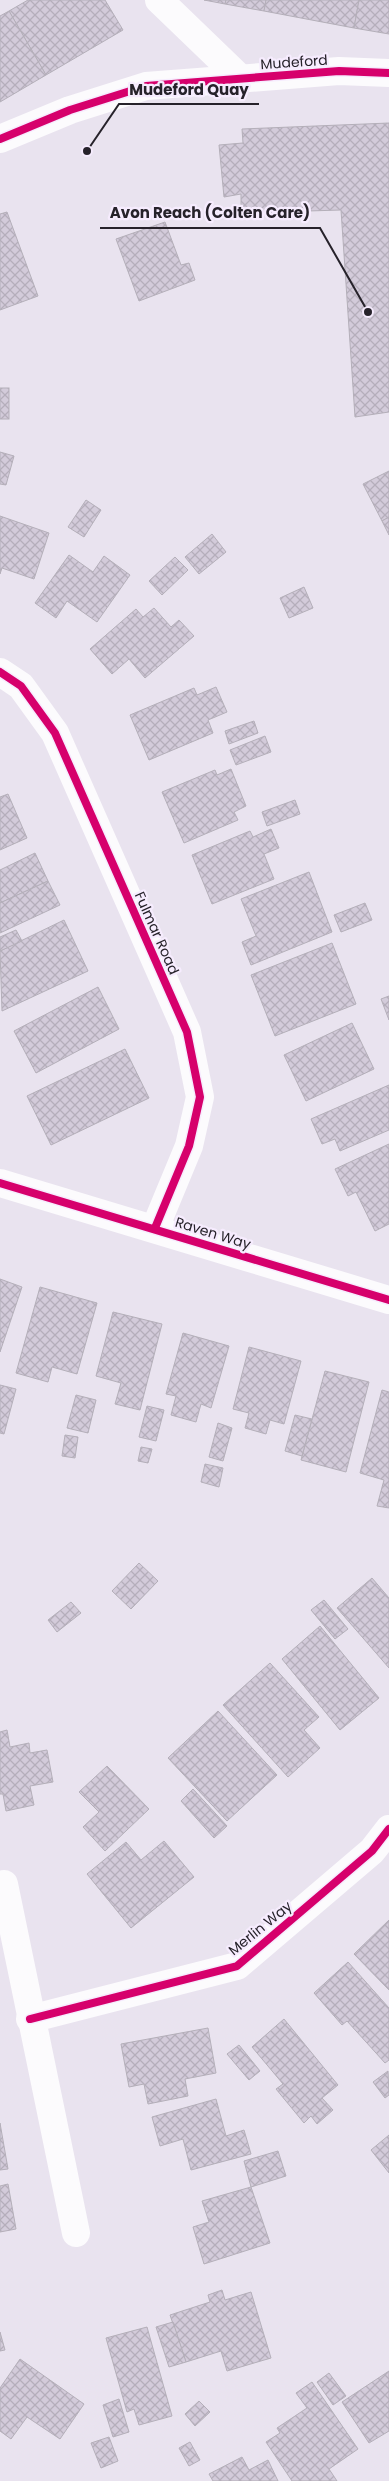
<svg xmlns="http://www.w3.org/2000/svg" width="389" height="2481" font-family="Poppins,sans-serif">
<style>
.building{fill:url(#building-cross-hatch);stroke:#b4afb9}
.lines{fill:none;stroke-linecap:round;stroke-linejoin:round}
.minor{stroke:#fcfbfd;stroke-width:28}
.tertiary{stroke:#fcfbfd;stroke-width:28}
.cycleway-casing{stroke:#f6ecfe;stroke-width:11}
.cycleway{stroke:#d6006c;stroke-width:8}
.labels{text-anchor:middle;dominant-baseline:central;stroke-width:4.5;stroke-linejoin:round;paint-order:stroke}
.street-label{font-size:14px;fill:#26222a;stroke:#f6ecfe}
.leader{fill:none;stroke:#26222a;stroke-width:2}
.callout-dot{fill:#26222a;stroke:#f6ecfe;stroke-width:2}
.callout-label{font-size:15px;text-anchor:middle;font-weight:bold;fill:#26222a;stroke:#f6ecfe;stroke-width:4.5;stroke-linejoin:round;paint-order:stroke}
</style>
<defs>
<pattern id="building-cross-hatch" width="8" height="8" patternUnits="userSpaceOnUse" patternTransform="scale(1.25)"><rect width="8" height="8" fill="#d3cbda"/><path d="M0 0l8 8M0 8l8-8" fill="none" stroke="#b5aebb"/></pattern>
</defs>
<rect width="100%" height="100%" fill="#e9e3ef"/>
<!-- building -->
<g class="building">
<polygon points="28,0 105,0 123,30 46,75 9,11"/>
<polygon points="204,0 226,0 225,4"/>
<polygon points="226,0 266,0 264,11 225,4"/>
<polygon points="266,0 359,0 354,28 264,11"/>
<polygon points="359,0 389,0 389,34 354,28"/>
<polygon points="9,11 46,75 0,102 0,16"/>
<polygon points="389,123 389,412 355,417 341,210 241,213 241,194 224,197 219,145 243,143 242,129"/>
<polygon points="7,212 38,296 0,310 0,214"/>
<polygon points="165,222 181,265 189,263 195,280 139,301 116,239"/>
<rect x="0" y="388" width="9" height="31"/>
<polygon points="0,452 14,456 6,485 0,484"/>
<polygon points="389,471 389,517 382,521 363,484"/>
<polygon points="86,500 101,510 84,537 68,527"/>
<polygon points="0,516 49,533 34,579 2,568 0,574"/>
<polygon points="389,517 389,535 382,521"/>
<polygon points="212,534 226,552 199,574 185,557"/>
<polygon points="69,555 93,572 104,556 130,575 97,622 67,601 56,618 35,603"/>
<polygon points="175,557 188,570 162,595 149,581"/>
<polygon points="304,587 313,608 289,618 280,598"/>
<polygon points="154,608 171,627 179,620 194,636 145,678 129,659 112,674 90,649 136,609 143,617"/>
<polygon points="216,687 227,712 208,720 213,733 149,760 130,715 194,688 197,695"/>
<polygon points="254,721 258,733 229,744 225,731"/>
<polygon points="265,736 271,752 236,765 230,750"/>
<polygon points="231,769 246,806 234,812 238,820 184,843 162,792 215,770 217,775"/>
<polygon points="8,794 27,838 0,850 0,797"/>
<polygon points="295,800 300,814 267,826 262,812"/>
<polygon points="271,829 279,848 264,854 274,879 212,904 192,855 250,831 253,837"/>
<polygon points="35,853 48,881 0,903 0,870"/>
<polygon points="309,872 332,932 251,965 242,942 256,936 241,899"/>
<polygon points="48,881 60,905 0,933 0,903"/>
<polygon points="365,903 372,920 341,932 334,915"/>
<polygon points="64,920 88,971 2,1011 0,951"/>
<polygon points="16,930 22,941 0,951 0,937"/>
<polygon points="332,943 356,1004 275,1036 251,975"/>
<polygon points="98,987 119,1029 36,1073 14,1031"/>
<polygon points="389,996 389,1020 381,999"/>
<polygon points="352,1023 374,1069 306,1101 284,1055"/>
<polygon points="125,1049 149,1098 51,1145 27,1096"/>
<polygon points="389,1085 389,1130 340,1151 335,1139 322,1144 311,1119"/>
<polygon points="389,1144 389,1224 375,1231 356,1192 348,1196 335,1169"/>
<polygon points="0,1279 22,1287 0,1352"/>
<polygon points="40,1287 97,1303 77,1374 52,1367 48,1382 16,1373"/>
<polygon points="113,1312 162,1324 140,1410 115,1404 121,1383 96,1376"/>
<polygon points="183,1333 229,1346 211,1408 201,1404 196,1422 171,1415 176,1396 166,1394"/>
<polygon points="249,1347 301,1361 284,1424 270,1420 266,1434 245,1428 249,1413 233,1409"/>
<polygon points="325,1371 369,1382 346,1472 301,1460"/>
<polygon points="0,1385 16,1389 4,1434 0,1433"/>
<polygon points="382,1390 389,1392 389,1508 377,1506 384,1480 360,1473"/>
<polygon points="76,1395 96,1400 88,1433 67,1428"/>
<polygon points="147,1406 164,1410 156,1441 139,1437"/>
<polygon points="295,1415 312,1419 302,1456 285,1451"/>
<polygon points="218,1423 232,1428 223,1461 209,1457"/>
<polygon points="65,1435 78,1437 75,1458 62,1456"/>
<polygon points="141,1447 152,1449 148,1463 138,1461"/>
<polygon points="205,1464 223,1468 219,1487 201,1482"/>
<polygon points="139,1563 158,1581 131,1609 112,1591"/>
<polygon points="372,1578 389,1598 389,1668 337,1608"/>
<polygon points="324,1600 348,1629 335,1639 311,1610"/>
<polygon points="71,1602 81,1613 57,1632 48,1620"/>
<polygon points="320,1626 379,1698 340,1730 282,1659"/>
<polygon points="270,1663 319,1717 304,1730 320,1748 288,1777 223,1705"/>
<polygon points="218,1711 277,1775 227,1821 168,1758"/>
<polygon points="7,1730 10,1747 29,1743 30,1753 47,1750 53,1782 30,1786 34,1805 6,1811 3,1794 0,1794 0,1732"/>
<polygon points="107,1766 149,1809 105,1851 83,1827 99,1812 79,1792"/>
<polygon points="193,1789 227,1826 214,1838 181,1801"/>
<polygon points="164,1841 194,1877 131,1928 87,1874 126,1842 141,1860"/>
<polygon points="389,1920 389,1990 354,1954"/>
<polygon points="348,1962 389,2008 389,2060 385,2063 347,2021 342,2025 314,1993"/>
<polygon points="284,2019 338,2085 322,2098 333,2110 317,2124 311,2116 304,2123 276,2089 283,2084 252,2047"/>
<polygon points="208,2028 216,2073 185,2079 188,2096 148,2104 144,2084 129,2087 121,2044"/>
<polygon points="239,2045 260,2071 249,2080 227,2054"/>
<polygon points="388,2071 389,2095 385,2098 373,2082"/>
<polygon points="216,2099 226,2136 244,2130 251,2154 191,2170 183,2139 160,2146 152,2117"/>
<polygon points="0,2123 8,2169 0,2170"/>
<polygon points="389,2135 389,2173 371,2150"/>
<polygon points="278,2151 286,2176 251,2187 244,2161"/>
<polygon points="8,2184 16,2229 0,2232 0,2186"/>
<polygon points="251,2187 270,2243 204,2264 193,2227 209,2222 202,2201"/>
<polygon points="222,2290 225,2300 251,2292 271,2358 227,2371 221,2351 186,2362 170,2315 210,2302 208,2295"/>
<polygon points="173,2322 186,2362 169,2367 156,2327"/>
<polygon points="147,2327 172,2416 139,2425 134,2409 127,2412 106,2338"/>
<polygon points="0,2332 5,2350 0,2351"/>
<polygon points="20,2359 84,2404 60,2439 27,2417 11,2439 0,2431 0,2388"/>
<polygon points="389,2371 389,2431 369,2443 342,2402"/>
<polygon points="329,2373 346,2396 333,2405 317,2382"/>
<polygon points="312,2382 358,2449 329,2469 337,2481 292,2481 266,2442 280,2433 277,2428 307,2408 296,2393"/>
<polygon points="119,2399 129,2432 113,2437 103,2405"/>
<polygon points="199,2401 210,2412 195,2426 185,2414"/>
<polygon points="109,2437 118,2461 101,2468 91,2443"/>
<polygon points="190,2442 200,2460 189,2466 179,2448"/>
<polygon points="242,2457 249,2470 268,2460 278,2481 213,2481 209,2474"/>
</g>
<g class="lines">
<!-- minor -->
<g class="minor">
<polyline points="159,0 240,78"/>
<polyline points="0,672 21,686 55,733 187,1032 200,1097 189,1146 155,1228"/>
<polyline points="0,1183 389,1300"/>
<polyline points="4,1884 76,2233"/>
<polyline points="30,2019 237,1966 372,1851 389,1829"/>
</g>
<!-- tertiary -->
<polyline class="tertiary" points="0,139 70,110 146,86 339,71 389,73"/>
<defs>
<g id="cycleway">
<polyline points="0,139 70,110 146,86 339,71 389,73"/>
<polyline points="0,672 21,686 55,733 187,1032 200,1097 189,1146 155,1228"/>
<polyline points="0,1183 389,1300"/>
<polyline points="30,2019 237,1966 372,1851 389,1829"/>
</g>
</defs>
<!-- cycleway casing -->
<use href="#cycleway" class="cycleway-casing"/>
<!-- cycleway -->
<use href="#cycleway" class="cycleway"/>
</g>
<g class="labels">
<!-- street labels -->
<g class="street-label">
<text transform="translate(294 62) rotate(-4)">Mudeford</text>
<text transform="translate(157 933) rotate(66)">Fulmar Road</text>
<text transform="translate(213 1233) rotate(17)">Raven Way</text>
<text transform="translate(260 1928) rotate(-39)">Merlin Way</text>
</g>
</g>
<!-- callouts -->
<path class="leader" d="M87 151L119 104H259M368 312L320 228H100"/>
<g class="callout-dot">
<circle cx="87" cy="151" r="5"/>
<circle cx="368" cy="312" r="5"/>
</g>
<g class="callout-label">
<text x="189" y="95">Mudeford Quay</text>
<text x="210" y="218">Avon Reach (Colten Care)</text>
</g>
</svg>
